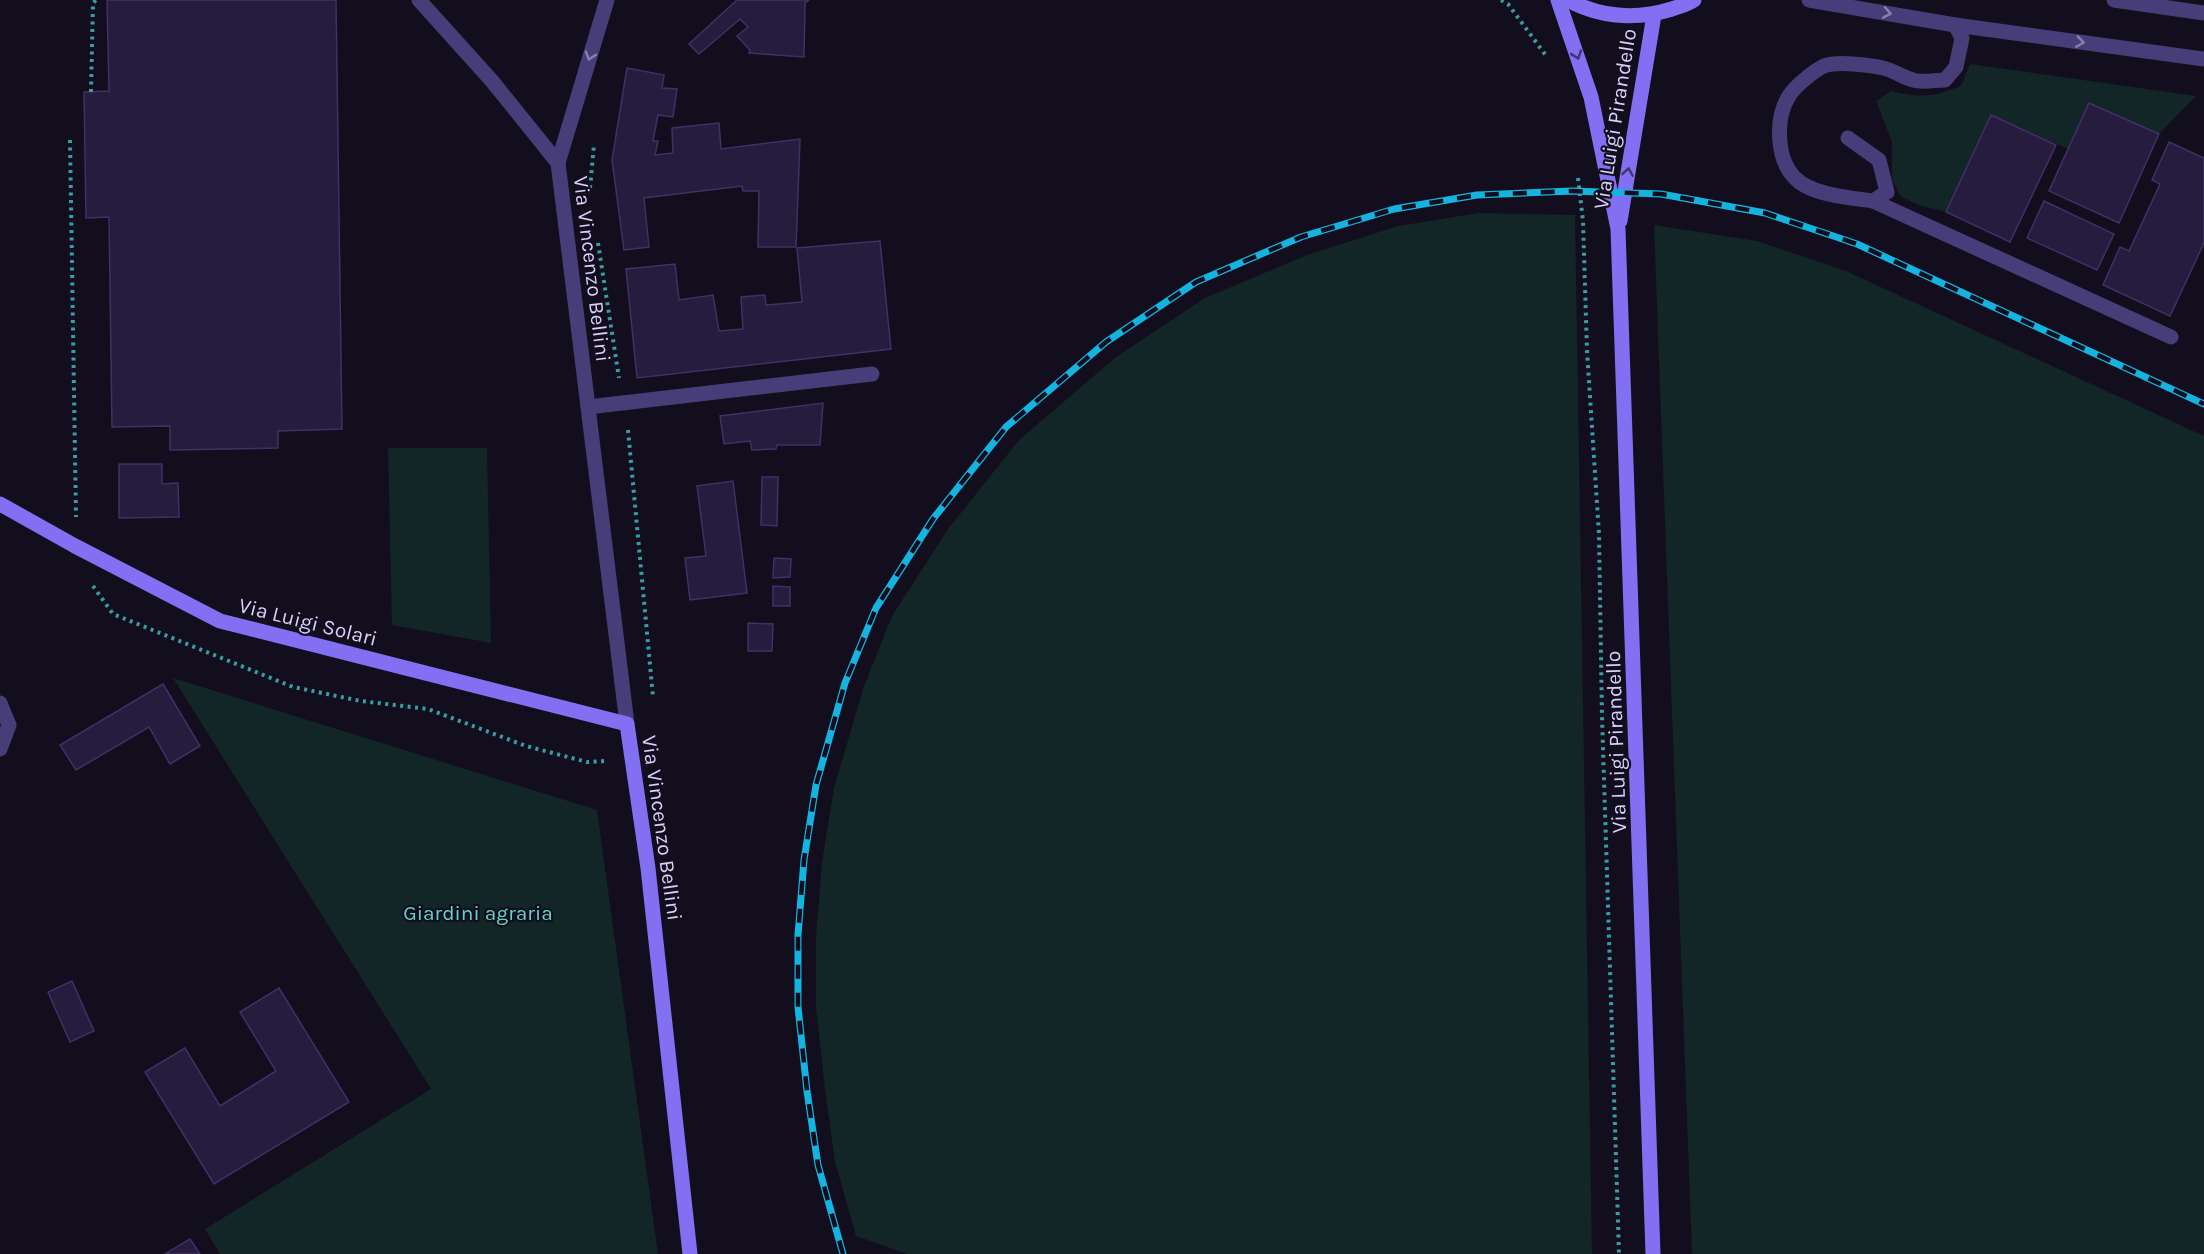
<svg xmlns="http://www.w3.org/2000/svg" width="2204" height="1254" font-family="Karla,sans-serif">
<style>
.green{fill:#122527}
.building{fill:#261c3d;stroke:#413066;stroke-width:1.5}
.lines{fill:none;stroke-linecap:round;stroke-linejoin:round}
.path{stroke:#389ea5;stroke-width:4;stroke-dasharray:3 4.5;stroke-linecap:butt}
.service{stroke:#473d78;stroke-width:15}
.minor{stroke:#473d78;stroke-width:15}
.tertiary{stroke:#473d78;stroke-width:15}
.secondary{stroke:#826ff1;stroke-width:15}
.rail-casing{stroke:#15b3e0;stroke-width:7}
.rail{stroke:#120e1d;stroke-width:4.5;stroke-dasharray:14;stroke-linecap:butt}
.oneway{stroke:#897fb2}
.oneway2{stroke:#3f3572}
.labels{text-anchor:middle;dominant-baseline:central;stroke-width:4.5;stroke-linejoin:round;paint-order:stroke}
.street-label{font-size:21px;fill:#d9cffa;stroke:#120e1d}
.park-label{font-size:21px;fill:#63d3c4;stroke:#120e1d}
</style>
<rect width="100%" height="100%" fill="#120e1d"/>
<!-- green -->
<g class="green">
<path d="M 1970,64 L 2196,96 L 2159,134 L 2089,103 L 2068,149 L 1991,115 L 1946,212 L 1919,205 L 1901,197 L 1892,180 L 1892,142 L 1876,101 L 1891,91 C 1921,98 1932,97 1961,86 Z"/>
<polygon points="1479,213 1575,215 1592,1254 907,1254 856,1236 835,1162 825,1089 816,1007 816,936 822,862 834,788 863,689 892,616 948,529 1019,440 1116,357 1205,298 1307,255 1398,226"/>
<polygon points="1654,225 1757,241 1846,271 2204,436 2204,1254 1692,1254"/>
<polygon points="388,448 487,448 491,643 392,625"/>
<polygon points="173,678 597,810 658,1254 220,1254 205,1229 431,1089"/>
</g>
<!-- building -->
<g class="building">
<polygon points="107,0 336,0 342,429 278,431 278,448 170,450 170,426 112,427 109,217 86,218 84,92 109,91"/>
<polygon points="737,0 809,0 805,3 804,57 749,53 750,50 737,36 748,27 740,19 699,54 689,44"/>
<polygon points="627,68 664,75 662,88 677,89 673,117 658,115 653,141 658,141 655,155 673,153 672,128 719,123 721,149 800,139 796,247 758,247 759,191 743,191 742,186 644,198 649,247 624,250 612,160"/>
<polygon points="2089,103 2159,134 2119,223 2049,191"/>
<polygon points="1991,115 2056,145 2010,242 1946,212"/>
<polygon points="2169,142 2204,158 2204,243 2170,316 2103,285 2120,247 2129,251 2160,184 2152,180"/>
<polygon points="2044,201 2114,234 2097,270 2027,238"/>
<polygon points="880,241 891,349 637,378 626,269 675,264 679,300 713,295 719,331 743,329 741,297 765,295 766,305 802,302 797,248"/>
<polygon points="823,403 820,445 777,445 776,449 752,450 750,441 724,444 720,416"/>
<polygon points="119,464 162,464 162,484 178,483 179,517 119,518"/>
<polygon points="762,477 778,477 777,526 761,525"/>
<polygon points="733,481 747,593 690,600 685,558 706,556 697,486"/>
<polygon points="774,558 791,559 790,577 773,578"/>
<polygon points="773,586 790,587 790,606 773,606"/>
<polygon points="748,623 773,624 772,651 748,651"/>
<polygon points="163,684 200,746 170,764 149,727 76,770 60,745"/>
<polygon points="72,981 94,1031 70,1042 48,992"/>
<polygon points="279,988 349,1102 214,1184 145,1072 185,1048 220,1106 276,1071 240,1012"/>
<polygon points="190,1239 200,1254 165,1254"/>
</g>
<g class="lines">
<!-- path -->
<g class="path">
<polyline points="1501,0 1508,4 1547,57"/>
<polyline points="91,92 93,3 96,0"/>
<polyline points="70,140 76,517"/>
<polyline points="1578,178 1583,221 1587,351 1599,534 1602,716 1619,1254"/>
<polyline points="590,188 594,145"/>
<polyline points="598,243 619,378"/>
<polyline points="628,430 653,697"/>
<polyline points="93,586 113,614 293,687 361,701 428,709 526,746 587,762 605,761"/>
</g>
<!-- service -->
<g class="service">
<path d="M 1848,138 L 1879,160 L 1887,192 L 1873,201 C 1851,198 1811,195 1795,178 C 1776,159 1775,118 1789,96 C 1794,87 1815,70 1824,66 C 1836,61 1870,65 1883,68 C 1893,70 1902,77 1913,80 C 1922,83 1935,80 1945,80 L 1956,67 L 1962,38 L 1955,25"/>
<polyline points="1873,201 2171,337"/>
<polyline points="0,703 9,725 0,749"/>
</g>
<!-- minor -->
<g class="minor">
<polyline points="558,163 607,0"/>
<polyline points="588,407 872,374"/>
</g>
<!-- tertiary -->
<g class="tertiary">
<polyline points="419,0 492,81 558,163 627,724"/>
<polyline points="1809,0 1955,25 2204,59"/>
<polyline points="2114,0 2204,13"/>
</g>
<!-- secondary -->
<g class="secondary">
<polyline points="1558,0 1591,97 1618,229 1653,1254"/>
<path d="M 1568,0 C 1602,18 1636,20 1672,9 C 1680,6 1687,5 1694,0"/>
<polyline points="1620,221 1654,15"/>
<polyline points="0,504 75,546 220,621 627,724 648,868 690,1254"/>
</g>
<defs>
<polyline id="rail" points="843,1254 818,1165 807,1091 798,1007 798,935 804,860 816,785 845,683 876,608 933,519 1006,427 1106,342 1196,282 1301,237 1394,209 1477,195 1571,191 1661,194 1765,213 1857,244 2204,404"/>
</defs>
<!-- rail casing -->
<use href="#rail" class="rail-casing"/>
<!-- rail -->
<use href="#rail" class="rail"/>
</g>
<!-- one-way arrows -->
<defs><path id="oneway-chevron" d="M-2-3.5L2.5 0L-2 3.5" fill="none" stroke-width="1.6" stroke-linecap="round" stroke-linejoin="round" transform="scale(1.5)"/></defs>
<g class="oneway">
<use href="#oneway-chevron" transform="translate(1887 13) rotate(10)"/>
<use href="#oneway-chevron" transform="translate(2080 42) rotate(8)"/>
<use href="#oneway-chevron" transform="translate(590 56) rotate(107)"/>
</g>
<g class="oneway2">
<use href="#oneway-chevron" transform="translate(1577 55) rotate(71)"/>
<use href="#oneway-chevron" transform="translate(1628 172) rotate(-81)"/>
</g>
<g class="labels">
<!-- street labels -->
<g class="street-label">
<text transform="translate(1615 119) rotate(-81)">Via Luigi Pirandello</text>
<text transform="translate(592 269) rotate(83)">Via Vincenzo Bellini</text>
<text transform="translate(308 622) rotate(14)">Via Luigi Solari</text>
<text transform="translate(1616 742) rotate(-92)">Via Luigi Pirandello</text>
<text transform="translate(662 828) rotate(82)">Via Vincenzo Bellini</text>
</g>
<!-- park labels -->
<g class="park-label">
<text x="478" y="913">Giardini agraria</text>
</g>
</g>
</svg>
